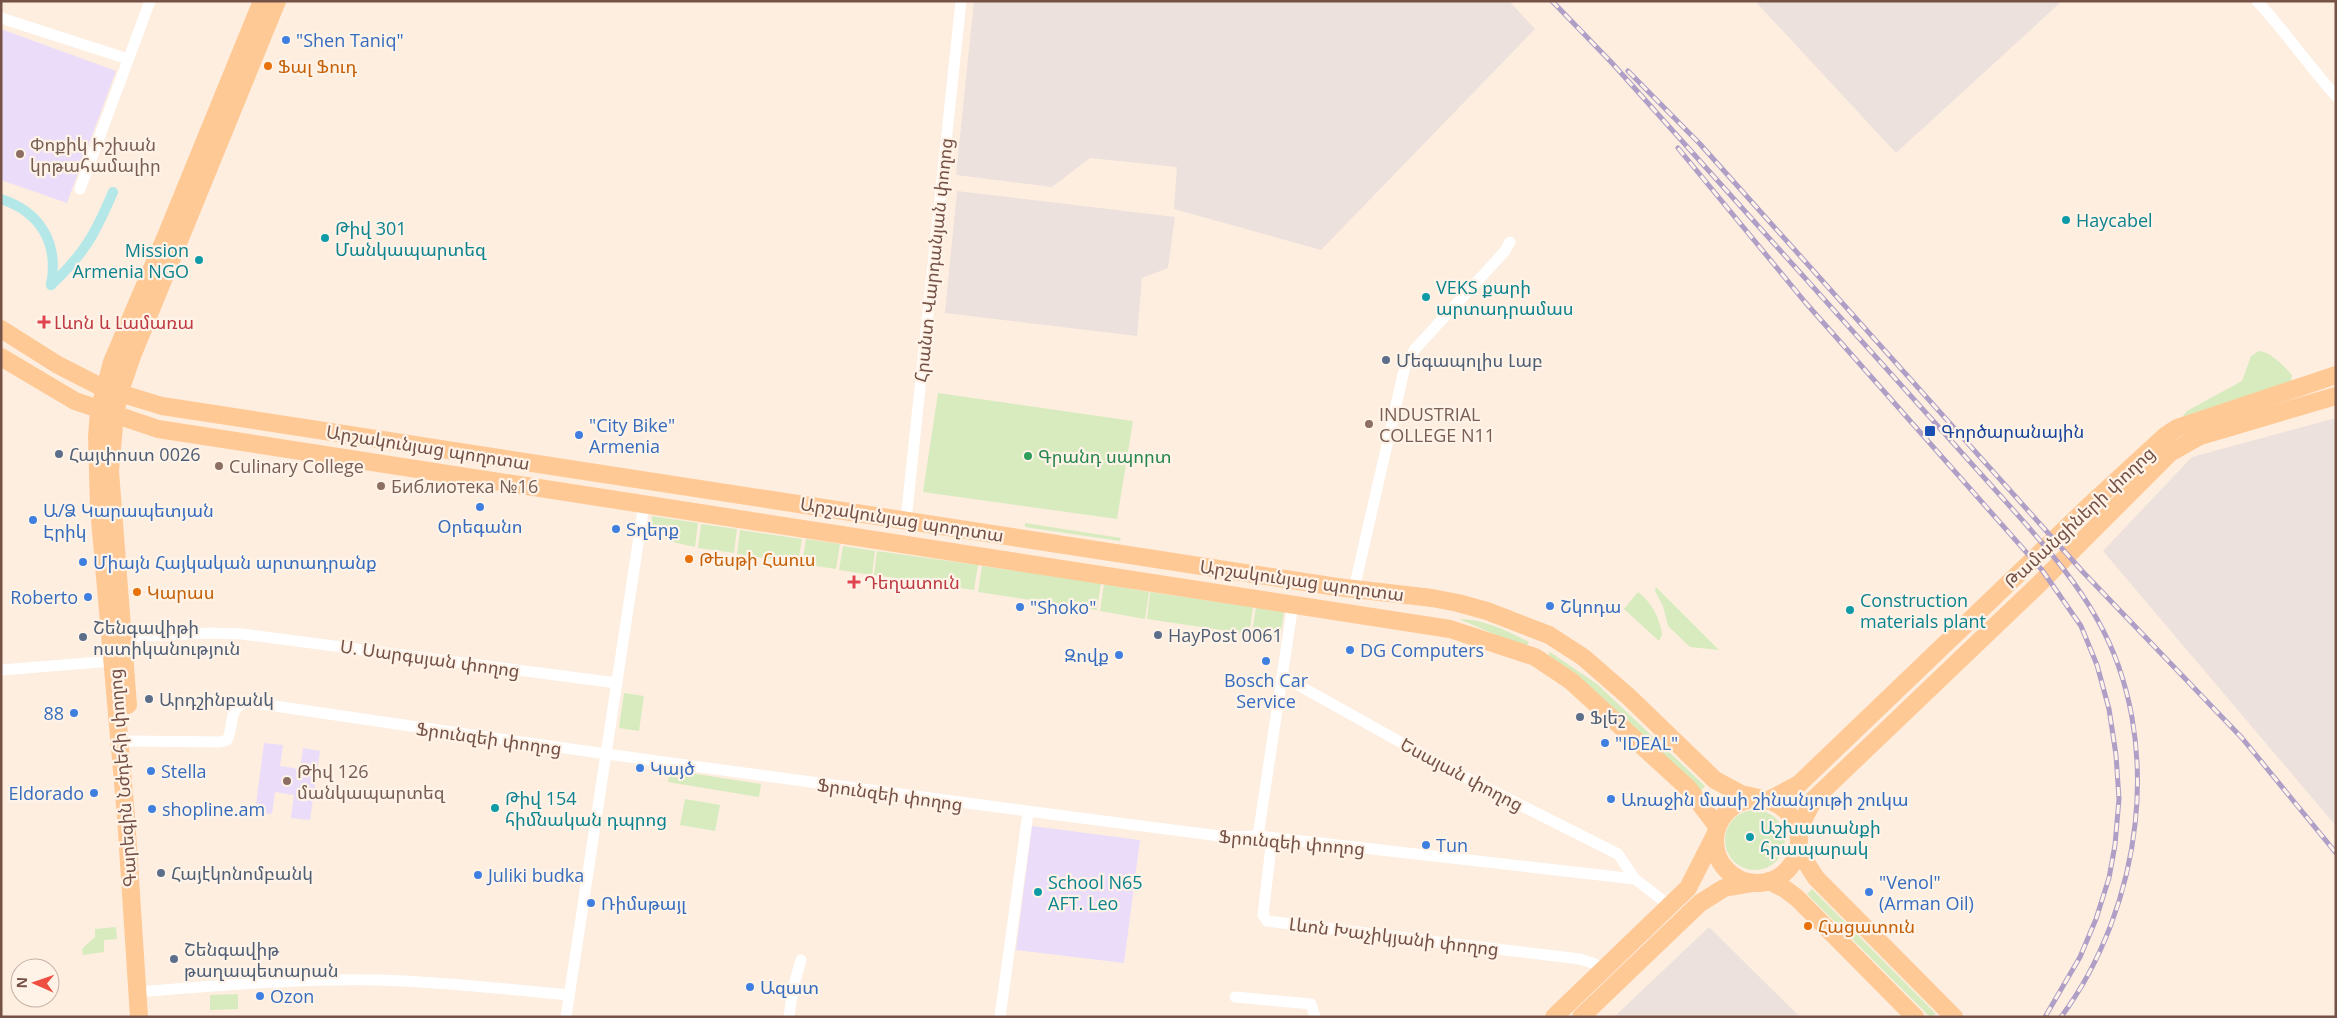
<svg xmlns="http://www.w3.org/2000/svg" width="2337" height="1018" font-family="'Open Sans','Noto Sans Armenian',sans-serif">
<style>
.industrial{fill:#ece1dc}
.education{fill:#ebddf9}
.green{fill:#d7ebbe}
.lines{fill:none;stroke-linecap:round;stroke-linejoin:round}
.canal{stroke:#b4e7e7;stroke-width:10}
.minor{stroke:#fff;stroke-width:11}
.primary{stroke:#ffc996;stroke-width:18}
.rail-casing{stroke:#af9fc7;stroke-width:5}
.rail{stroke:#fff3e8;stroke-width:3;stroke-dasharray:9;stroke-linecap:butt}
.shop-dot{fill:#3f7fe0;stroke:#fff3e8;stroke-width:2}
.food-dot{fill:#e8710a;stroke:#fff3e8;stroke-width:2}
.education-dot{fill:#8d6e63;stroke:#fff3e8;stroke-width:2}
.culture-dot{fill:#0f9aa8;stroke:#fff3e8;stroke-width:2}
.health-dot{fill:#e0444e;stroke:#fff3e8;stroke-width:2}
.service-dot{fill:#5c6f8a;stroke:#fff3e8;stroke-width:2}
.transit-dot{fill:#1a4fb4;stroke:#fff3e8;stroke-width:2}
.leisure-dot{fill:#2e9e5b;stroke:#fff3e8;stroke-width:2}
.labels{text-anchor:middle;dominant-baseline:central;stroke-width:4.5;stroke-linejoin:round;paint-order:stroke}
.shop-label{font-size:18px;fill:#366cbe;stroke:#fff3e8;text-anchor:start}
.food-label{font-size:18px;fill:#c56008;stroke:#fff3e8;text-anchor:start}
.education-label{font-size:18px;fill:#785e54;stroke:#fff3e8;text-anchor:start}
.culture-label{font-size:18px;fill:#0d838f;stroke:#fff3e8;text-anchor:start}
.street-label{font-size:18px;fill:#755146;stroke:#fff3e8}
.health-label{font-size:18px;fill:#be3a42;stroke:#fff3e8;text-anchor:start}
.service-label{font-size:18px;fill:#4e5e75;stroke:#fff3e8;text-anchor:start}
.transit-label{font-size:18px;fill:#164399;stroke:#fff3e8;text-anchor:start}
.leisure-label{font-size:18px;fill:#27864d;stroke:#fff3e8;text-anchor:start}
</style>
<rect width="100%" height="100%" fill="#fdeee0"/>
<!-- industrial -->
<g class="industrial">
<polygon points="974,1 1509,1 1535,29 1321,250 1174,209 1177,167 1090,158 1052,187 956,175"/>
<polygon points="1755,1 2062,1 1896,153"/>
<polygon points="957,191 1175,217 1168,268 1142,278 1137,336 945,313"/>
<polygon points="2336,418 2336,826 2103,551 2192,457"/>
<polygon points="1709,927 1800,1017 1614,1017"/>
</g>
<!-- education -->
<g class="education">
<polygon points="1,29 116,71 67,203 1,180"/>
<polygon points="264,743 283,745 280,766 300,769 303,748 320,751 310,820 291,818 294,795 275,792 272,814 255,812"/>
<polygon points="1032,826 1140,840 1124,963 1016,950"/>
</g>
<!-- green -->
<g class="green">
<path d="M 2259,351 C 2271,352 2284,366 2292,375 L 2291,381 L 2182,417 L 2187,411 L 2242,381 L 2251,356 Z"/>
<polygon points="938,393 1133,421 1117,519 923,492"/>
<path d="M 652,516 L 698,523 L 695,547 C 677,543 648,539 652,516 Z"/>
<polygon points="1025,523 1121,538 1120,541 1025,527"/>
<polygon points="701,524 737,529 734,553 698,548"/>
<polygon points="740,530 802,539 798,563 737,554"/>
<polygon points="806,539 840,544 836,569 802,564"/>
<polygon points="843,546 875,551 872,575 839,570"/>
<polygon points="877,551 978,565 974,590 874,575"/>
<polygon points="982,566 1101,583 1097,610 978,592"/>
<polygon points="1104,584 1149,592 1145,619 1100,611"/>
<polygon points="1656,587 1719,650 1690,647 1668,626 1663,606 1655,591"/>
<polygon points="1150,592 1253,607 1249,634 1147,619"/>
<path d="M 1638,592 C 1652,603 1660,618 1662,635 L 1659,641 L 1624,609 Z"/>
<polygon points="1256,607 1284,611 1281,634 1273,637 1252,633"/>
<path d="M 1459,619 C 1483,619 1508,631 1529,642 L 1526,648 Z"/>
<polygon points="1550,652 1597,684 1705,786 1701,791 1593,690 1547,658"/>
<polygon points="624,693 644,696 639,731 619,728"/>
<polygon points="670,770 761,784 759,797 668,782"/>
<polygon points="685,799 720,805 715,831 680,825"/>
<circle cx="1755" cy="840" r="30"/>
<polygon points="1812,889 1936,1014 1930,1017 1807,894"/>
<polygon points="116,927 117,939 104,940 104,952 83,955 82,949 95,937 95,929"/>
<polygon points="238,994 238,1009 210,1010 210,995"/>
</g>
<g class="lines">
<!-- canal -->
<g class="canal">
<path d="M 1,199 C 41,212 59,244 51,285"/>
<path d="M 51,285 C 85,253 95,234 113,192"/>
</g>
<!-- minor -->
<g class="minor">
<path d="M 2257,1 C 2285,31 2308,65 2336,96"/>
<polyline points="1,18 128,59"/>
<polyline points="80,189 150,1"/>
<polyline points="906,520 961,1"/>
<polyline points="1354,589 1405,366 1415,349 1505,251 1510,242"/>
<polyline points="124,637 209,633 242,634 617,683"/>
<polyline points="1,670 113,661"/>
<polyline points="1282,676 1445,767 1618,854 1635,879"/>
<path d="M 131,741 L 220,742 L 227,740 C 235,725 227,706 248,702 C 574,751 901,795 1228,837 L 1258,836 L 1635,879 L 1670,906"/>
<polyline points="1258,836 1293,604"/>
<polyline points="1272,838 1263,915 1267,921 1580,959 1595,964 1602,970"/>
<path d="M 149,991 C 225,985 303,978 380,980 C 443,982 506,989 569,995"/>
<polyline points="1235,997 1311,1004 1315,1017"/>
<polyline points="566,1017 644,504"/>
<polyline points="789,1017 793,988 801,960"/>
<polyline points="1000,1017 1028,813"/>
</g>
<!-- primary -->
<g class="primary">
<polyline points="1,329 58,365 103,388 162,406 1337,587 1432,598 1458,603 1487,611 1549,635 1583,657 1629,697 1715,780 1741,794 1759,798"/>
<polyline points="1,357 75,401 158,429 1450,629 1535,657 1571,681 1688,788 1717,826"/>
<polyline points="128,705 110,471 115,415 119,394 132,356 277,1"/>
<circle cx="1757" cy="841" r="42"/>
<polyline points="1769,800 1799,784 2090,505 2165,436 2177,428 2336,375"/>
<polyline points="1798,830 1814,799 2038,585 2170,453 2200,436 2336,396"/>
<polyline points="1798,850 1816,878 1954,1017"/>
<polyline points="1769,881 1785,889 1797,898 1915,1017"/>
<polyline points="139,1017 126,817 99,508 97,437 99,411 112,362 166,236 262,1"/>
<polyline points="1554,1017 1688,888 1714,837"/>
<polyline points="1581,1017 1700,903 1724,888 1753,883"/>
</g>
<defs>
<g id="rail">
<path d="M 1552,1 L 1612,63 L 2024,522 C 2051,553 2077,583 2097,619 C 2166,740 2142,908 2061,1017"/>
<polyline points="1628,71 1700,144 2083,572 2242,738 2336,853"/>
<polyline points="1678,148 1805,302 2042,570 2081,626 2097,665 2109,709 2116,755 2119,799 2115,845 2109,878 2096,919 2080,957 2045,1017"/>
</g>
</defs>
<!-- rail casing -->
<use href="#rail" class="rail-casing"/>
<!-- rail -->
<use href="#rail" class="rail"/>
</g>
<!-- markers -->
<g class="shop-dot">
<circle cx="286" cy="40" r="5"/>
<circle cx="579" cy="435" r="5"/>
<circle cx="480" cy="507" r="5"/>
<circle cx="33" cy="520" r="5"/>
<circle cx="616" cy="529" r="5"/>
<circle cx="83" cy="562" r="5"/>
<circle cx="88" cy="597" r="5"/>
<circle cx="1550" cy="606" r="5"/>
<circle cx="1020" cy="607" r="5"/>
<circle cx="1350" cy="650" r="5"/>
<circle cx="1119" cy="655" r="5"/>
<circle cx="1266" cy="661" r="5"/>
<circle cx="74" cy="713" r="5"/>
<circle cx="1605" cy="743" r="5"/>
<circle cx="640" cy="768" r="5"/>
<circle cx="151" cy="771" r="5"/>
<circle cx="94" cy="793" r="5"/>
<circle cx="1611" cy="799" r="5"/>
<circle cx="152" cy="809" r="5"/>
<circle cx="1426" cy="845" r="5"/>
<circle cx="478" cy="875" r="5"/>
<circle cx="1869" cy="892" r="5"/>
<circle cx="591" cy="903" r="5"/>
<circle cx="750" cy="987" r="5"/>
<circle cx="260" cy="996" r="5"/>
</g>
<g class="food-dot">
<circle cx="268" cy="66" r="5"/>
<circle cx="689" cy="559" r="5"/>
<circle cx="137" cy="592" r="5"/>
<circle cx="1808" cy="926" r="5"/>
</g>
<g class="education-dot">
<circle cx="20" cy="154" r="5"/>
<circle cx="1369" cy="424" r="5"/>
<circle cx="219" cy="466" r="5"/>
<circle cx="381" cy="486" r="5"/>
<circle cx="287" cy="781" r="5"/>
</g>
<g class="culture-dot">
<circle cx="2066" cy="220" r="5"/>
<circle cx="325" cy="238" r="5"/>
<circle cx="199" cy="260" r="5"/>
<circle cx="1426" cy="297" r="5"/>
<circle cx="1850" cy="610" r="5"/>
<circle cx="495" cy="808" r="5"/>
<circle cx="1750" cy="837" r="5"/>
<circle cx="1038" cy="892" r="5"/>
</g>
<g class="health-dot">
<path d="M41.5 314.5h5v5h5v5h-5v5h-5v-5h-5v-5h5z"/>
<path d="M851.5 574.5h5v5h5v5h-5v5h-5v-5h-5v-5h5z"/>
</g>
<g class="service-dot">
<circle cx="1386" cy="360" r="5"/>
<circle cx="59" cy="454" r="5"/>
<circle cx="1158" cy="635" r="5"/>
<circle cx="83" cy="637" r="5"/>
<circle cx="149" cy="699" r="5"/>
<circle cx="1580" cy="717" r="5"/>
<circle cx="161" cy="873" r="5"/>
<circle cx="174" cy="959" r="5"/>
</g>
<rect class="transit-dot" x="1924" y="425" width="12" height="12" rx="2.5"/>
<circle class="leisure-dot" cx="1028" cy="456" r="5"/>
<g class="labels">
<!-- shop labels -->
<g class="shop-label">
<text x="296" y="40">"Shen Taniq"</text>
<text x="589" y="425">"City Bike"<tspan x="589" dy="21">Armenia</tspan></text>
<text x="43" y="510">Ա/Ձ Կարապետյան<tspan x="43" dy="21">Էրիկ</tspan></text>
<text x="480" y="526" text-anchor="middle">Օրեգանո</text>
<text x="626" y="529">Տղերք</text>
<text x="93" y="562">Միայն Հայկական արտադրանք</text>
<text x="78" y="597" text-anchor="end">Roberto</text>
<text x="1560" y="606">Շկոդա</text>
<text x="1030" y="607">"Shoko"</text>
<text x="1360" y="650">DG Computers</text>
<text x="1109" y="655" text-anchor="end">Զովք</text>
<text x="1266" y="680" text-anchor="middle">Bosch Car<tspan x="1266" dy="21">Service</tspan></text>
<text x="64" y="713" text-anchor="end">88</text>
<text x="1615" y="743">"IDEAL"</text>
<text x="650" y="768">Կայծ</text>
<text x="161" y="771">Stella</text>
<text x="84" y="793" text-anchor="end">Eldorado</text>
<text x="1621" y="799">Առաջին մասի շինանյութի շուկա</text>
<text x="162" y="809">shopline.am</text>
<text x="1436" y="845">Tun</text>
<text x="488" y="875">Juliki budka</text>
<text x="1879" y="882">"Venol"<tspan x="1879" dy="21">(Arman Oil)</tspan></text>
<text x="601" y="903">Ռիմսթայլ</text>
<text x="760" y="987">Ազատ</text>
<text x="270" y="996">Ozon</text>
</g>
<!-- food labels -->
<g class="food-label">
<text x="278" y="66">Ֆալ Ֆուդ</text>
<text x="699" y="559">Թեսթի Հաուս</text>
<text x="147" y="592">Կարաս</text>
<text x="1818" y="926">Հացատուն</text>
</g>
<!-- education labels -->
<g class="education-label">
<text x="30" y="144">Փոքիկ Իշխան<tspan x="30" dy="21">կրթահամալիր</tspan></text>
<text x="1379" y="414">INDUSTRIAL<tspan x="1379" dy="21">COLLEGE N11</tspan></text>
<text x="229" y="466">Culinary College</text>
<text x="391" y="486">Библиотека №16</text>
<text x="297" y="771">Թիվ 126<tspan x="297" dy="21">մանկապարտեզ</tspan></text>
</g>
<!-- culture labels -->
<g class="culture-label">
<text x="2076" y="220">Haycabel</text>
<text x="335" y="228">Թիվ 301<tspan x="335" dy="21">Մանկապարտեզ</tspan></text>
<text x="189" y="250" text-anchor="end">Mission<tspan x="189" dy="21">Armenia NGO</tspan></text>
<text x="1436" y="287">VEKS քարի<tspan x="1436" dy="21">արտադրամաս</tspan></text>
<text x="1860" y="600">Construction<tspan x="1860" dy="21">materials plant</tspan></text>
<text x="505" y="798">Թիվ 154<tspan x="505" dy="21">հիմնական դպրոց</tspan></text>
<text x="1760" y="827">Աշխատանքի<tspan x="1760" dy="21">հրապարակ</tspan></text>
<text x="1048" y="882">School N65<tspan x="1048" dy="21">AFT. Leo</tspan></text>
</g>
<!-- street labels -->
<g class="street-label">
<text transform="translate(933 260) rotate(-84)">Հրանտ Վարդանյան փողոց</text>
<text transform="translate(428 447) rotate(9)">Արշակունյաց պողոտա</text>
<text transform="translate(2079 517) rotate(-43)">Թամանցիների փողոց</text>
<text transform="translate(902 519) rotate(9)">Արշակունյաց պողոտա</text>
<text transform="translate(1302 580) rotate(8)">Արշակունյաց պողոտա</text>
<text transform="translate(430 658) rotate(8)">Ս. Սարգսյան փողոց</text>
<text transform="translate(489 738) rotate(8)">Ֆրունզեի փողոց</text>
<text transform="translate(1462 774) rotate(28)">Եսայան փողոց</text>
<text transform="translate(122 778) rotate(-94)">Գարեգին Նժդեհի փողոց</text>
<text transform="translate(890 794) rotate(8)">Ֆրունզեի փողոց</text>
<text transform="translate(1292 842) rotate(5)">Ֆրունզեի փողոց</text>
<text transform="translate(1394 936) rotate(7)">Լևոն Խաչիկյանի փողոց</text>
</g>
<!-- health labels -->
<g class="health-label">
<text x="54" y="322">Լևոն և Լամառա</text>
<text x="864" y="582">Դեղատուն</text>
</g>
<!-- service labels -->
<g class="service-label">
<text x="1396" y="360">Մեգապոլիս Լաբ</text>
<text x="69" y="454">Հայփոստ 0026</text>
<text x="93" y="627">Շենգավիթի<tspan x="93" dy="21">ոստիկանություն</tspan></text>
<text x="1168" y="635">HayPost 0061</text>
<text x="159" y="699">Արդշինբանկ</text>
<text x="1590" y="717">Ֆլեշ</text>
<text x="171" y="873">Հայէկոնոմբանկ</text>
<text x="184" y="949">Շենգավիթ<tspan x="184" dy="21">թաղապետարան</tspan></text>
</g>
<!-- transit labels -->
<g class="transit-label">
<text x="1941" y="431">Գործարանային</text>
</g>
<!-- leisure labels -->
<g class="leisure-label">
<text x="1038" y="456">Գրանդ սպորտ</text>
</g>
</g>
<!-- border -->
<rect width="2337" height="1018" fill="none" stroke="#755146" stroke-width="5"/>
<!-- north arrow -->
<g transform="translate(35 983) rotate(272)"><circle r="24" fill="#fff3e8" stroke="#c8b2a7"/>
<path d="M0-4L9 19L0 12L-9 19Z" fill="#ee4e3f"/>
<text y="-8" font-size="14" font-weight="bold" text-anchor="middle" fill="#755146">N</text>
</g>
</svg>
